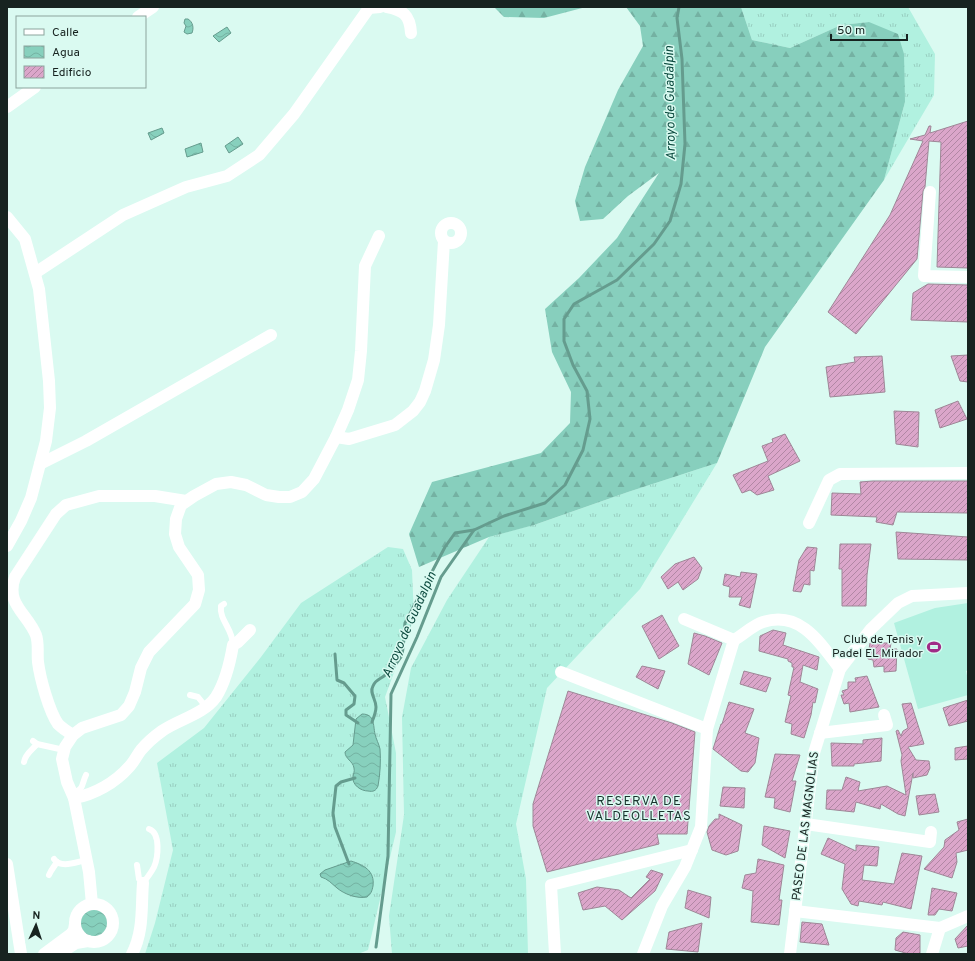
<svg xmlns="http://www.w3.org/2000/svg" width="975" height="961" font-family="Overpass,sans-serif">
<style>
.grass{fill:url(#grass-tufts)}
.forest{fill:url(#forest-firs)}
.garden{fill:#b1f1e0}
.water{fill:url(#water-waves);stroke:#659c8e}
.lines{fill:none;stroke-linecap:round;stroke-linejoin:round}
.stream{stroke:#659c8e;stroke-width:3}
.building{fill:url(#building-hatch);stroke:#9e8797}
.service{stroke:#fff;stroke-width:6}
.minor{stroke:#fff;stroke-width:12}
.labels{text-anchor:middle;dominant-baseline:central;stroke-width:3;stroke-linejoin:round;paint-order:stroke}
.poi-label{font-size:12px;fill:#172320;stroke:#dafaf1;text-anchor:end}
.street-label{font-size:12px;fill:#172320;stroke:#dafaf1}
.water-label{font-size:13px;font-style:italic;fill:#0c4b3f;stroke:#dafaf1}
.neighbourhood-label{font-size:13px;letter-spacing:1px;fill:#19342e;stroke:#dafaf1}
</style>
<defs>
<pattern id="grass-tufts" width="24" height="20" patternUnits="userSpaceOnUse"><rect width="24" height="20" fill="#b1f1e0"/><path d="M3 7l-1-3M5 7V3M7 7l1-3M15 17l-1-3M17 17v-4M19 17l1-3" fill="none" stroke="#98cec0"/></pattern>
<pattern id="forest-firs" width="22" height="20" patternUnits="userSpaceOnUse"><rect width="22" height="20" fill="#87cfbd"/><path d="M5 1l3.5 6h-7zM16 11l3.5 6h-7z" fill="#74b1a2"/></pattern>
<pattern id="water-waves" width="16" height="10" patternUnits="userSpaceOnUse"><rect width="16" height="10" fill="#87d0bd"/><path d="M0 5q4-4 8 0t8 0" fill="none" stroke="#74b2a2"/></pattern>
<pattern id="building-hatch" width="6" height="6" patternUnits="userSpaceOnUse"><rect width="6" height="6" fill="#dba6ca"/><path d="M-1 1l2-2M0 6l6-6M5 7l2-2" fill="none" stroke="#b187a4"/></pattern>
</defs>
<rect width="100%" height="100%" fill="#dafaf1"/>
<!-- grass -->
<g class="grass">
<polygon points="741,7 908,7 935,54 934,95 884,180 905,102 869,22 841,25 790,48 752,40"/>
<polygon points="717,463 640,589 547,688 516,824 526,879 528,954 392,954 389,916 404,815 402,717 411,668 447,600 489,537 537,524 628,492"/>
<polygon points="388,547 403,549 412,570 414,618 385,697 396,753 396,832 368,950 358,954 145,954 155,923 173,850 157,763 204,728 261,657 301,603"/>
</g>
<!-- forest -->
<g class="forest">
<polygon points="494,7 586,7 544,18 504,17"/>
<polygon points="623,7 741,7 752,40 790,48 841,25 869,22 898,34 904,54 905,102 884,180 765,347 717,463 628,492 534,525 489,537 419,567 409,534 432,482 541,453 570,423 571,392 552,352 545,309 579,278 617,238 659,173 628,196 603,219 580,221 575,201 585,167 618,90 643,46 640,26 626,7"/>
</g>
<!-- garden -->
<polygon class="garden" points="968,603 968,670 966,671 968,680 968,695 918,709 894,623 935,608"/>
<!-- water -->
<g class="water">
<path d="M 185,19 L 188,19 C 193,22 194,28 192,33 L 187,34 L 184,32 L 186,26 L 184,23 Z"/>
<polygon points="227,27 231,33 219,42 213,36"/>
<polygon points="162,128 164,133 151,140 148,133"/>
<polygon points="238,137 243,144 229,153 225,146"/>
<polygon points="201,143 203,152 187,157 185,149"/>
<path d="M 362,714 C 375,714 373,725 375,734 C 376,739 379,744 380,749 C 381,761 380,775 378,786 C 376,791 373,792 368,791 C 361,791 352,785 353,777 C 353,774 355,772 354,768 C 353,761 345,759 345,752 L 353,745 L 356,719 Z"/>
<path d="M 351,861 C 364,865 375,871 373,886 C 372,891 371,894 367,897 C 357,899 344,894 337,888 C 331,883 328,879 321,877 L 320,874 L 325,870 Z"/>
<circle cx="94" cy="923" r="14"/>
</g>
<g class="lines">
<!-- stream -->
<g class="stream">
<polyline points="335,654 337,680 344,683 355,696 354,704 346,710 346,715 358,723"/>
<path d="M 372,722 C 374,717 376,712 376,707 C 376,699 369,693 373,686 C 375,680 380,679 384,676 C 390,671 397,663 401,657 C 404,652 404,631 405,623 L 445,547 L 455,533 L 474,530"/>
<polyline points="349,864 335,827 333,813 336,786 341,782 355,778"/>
<polyline points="376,947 388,856 391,694 417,637 441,577 474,530 504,516 545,503 565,485 583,450 590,419 587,391 573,365 564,341 564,319 574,304 617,280 654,244 670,221 681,184 685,144 682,59 677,18 679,7"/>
</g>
</g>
<!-- building -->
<g class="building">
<polygon points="968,121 968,268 937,267 941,142 929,141 925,187 923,191 917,259 856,334 828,312 890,215 923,141 910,139 925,135 929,126 931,126 930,133"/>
<polygon points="928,284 968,285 968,322 911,320 913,293"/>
<polygon points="968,355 968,382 960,381 951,356"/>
<polygon points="882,356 885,392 830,397 826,367 855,362 854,357"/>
<polygon points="958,401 967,419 940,428 935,410"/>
<polygon points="894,411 919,412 918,447 896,444"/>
<polygon points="785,434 800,461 768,476 774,490 757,495 750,490 742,493 733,475 768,461 762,446 773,442 772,439"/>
<polygon points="873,481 968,481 968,513 897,512 893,525 876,522 877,517 831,515 832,493 861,494 860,482"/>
<polygon points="896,532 968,537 968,560 898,559"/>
<polygon points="840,544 871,544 867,575 866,606 842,606 842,569 839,569"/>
<polygon points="807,547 817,548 814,571 810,570 810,585 804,584 801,592 793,591 799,560"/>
<polygon points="694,557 702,568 698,579 683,590 678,582 668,589 661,577 675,564"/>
<polygon points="741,572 757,574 750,608 739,605 742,597 729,597 730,587 723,585 725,574 740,577"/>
<polygon points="662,615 679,646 659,659 642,626"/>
<polygon points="773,630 786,633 783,645 819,657 817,670 803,665 800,682 818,689 815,703 813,702 811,715 804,738 791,734 792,724 785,722 791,696 788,695 794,667 792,667 792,663 788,661 788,659 759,651 760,636"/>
<polygon points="694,633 705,636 722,643 709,675 688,664"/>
<polygon points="870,643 891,643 890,649 897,649 896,671 884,672 884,666 874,667 873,660 868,659 866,649 869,649"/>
<polygon points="642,666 665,671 658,689 636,677"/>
<polygon points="744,671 771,678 766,692 740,684"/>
<polygon points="867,676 879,707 850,712 849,703 844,704 841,695 844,695 842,691 848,689 848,682 856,682 855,678"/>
<polygon points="568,691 672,723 695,732 687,834 657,834 659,844 547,872 533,826 533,804"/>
<polygon points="968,700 968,721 949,726 943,708"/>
<polygon points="729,702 754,709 745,733 759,738 755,763 748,772 741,771 713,749 721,724 722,724"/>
<polygon points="911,703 924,744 908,747 916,760 929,761 930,768 927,775 913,778 913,773 905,816 898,814 881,804 880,809 856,802 854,812 826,809 827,790 842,790 846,777 860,782 858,791 887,786 906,795 901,761 902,755 896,731 898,730 901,736 903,731 908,728 902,704"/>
<polygon points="882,738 881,761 854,764 854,766 832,766 831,743 863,744 863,740"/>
<polygon points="968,746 968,759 955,760 955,748"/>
<polygon points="775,754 800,755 792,781 796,781 790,812 774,808 775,798 765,797"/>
<polygon points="723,787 745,788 744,808 720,806"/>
<polygon points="935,794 939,812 919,815 916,796"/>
<polygon points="719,814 742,825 738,851 726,855 712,850 707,832 709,826 715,819 719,819"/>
<polygon points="968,819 968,850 956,853 957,862 952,878 924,869 944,847 945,840 959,830 957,822"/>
<polygon points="764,826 790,831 785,858 762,845"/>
<polygon points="828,838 856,851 856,845 879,847 877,866 864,865 862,880 894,884 902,853 922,856 911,909 883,902 882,905 859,901 858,906 851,904 842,889 845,864 821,854"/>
<polygon points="758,859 784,865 779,900 782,900 779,925 751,922 753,891 742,888 745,875 756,873"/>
<polygon points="651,870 663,874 655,891 622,920 605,906 583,910 578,893 597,887 619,890 631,898 650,879 646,877"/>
<polygon points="932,888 957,893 952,911 939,909 935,915 928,915"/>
<polygon points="688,890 711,897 709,918 685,908"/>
<polygon points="802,922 822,924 829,945 800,942"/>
<polygon points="702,923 698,952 666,949 669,932"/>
<polygon points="968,925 968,946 958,948 955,939"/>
<polygon points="903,932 920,935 920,954 909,954 895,950 896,938"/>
</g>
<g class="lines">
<!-- service -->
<g class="service">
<path d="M 224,604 L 221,606 C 219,620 233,629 233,645"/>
<polyline points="190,695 198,697 206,707"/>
<polyline points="33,741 37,744 64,750"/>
<path d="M 24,762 C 25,754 32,750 37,744"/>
<path d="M 72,793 C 85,789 81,785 86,775"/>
<path d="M 54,859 C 61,869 76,862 87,860"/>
<path d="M 137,865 L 139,879 L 143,883 C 147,878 151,873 154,867 C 158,858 161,833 149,829"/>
<polyline points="49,875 51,871 57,862"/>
</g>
<!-- minor -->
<g class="minor">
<path d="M 387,7 C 403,10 410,15 411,33"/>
<polyline points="138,17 153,7"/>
<polyline points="7,107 35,87"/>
<polyline points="930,192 924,276 968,277"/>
<polyline points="7,217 25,239 39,289 49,381 50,408 46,441 31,498 21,521 7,546"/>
<circle cx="451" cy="233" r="10"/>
<polyline points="35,273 123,215 186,187 227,176 259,155 294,114 369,8 380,7"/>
<polyline points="336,437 349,439 395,425 413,411 420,402 425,391 434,360 439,325 444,241"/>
<polyline points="40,464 86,441 271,335"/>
<polyline points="809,523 829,480 840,474 968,473"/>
<polyline points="684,619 734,640"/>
<polyline points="561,672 707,729"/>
<polyline points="820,733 887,725 884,715"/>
<path d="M 73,735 C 68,732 62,728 58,724 C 49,711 40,678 38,662 C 37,654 39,643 36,635 C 27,613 5,604 15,577 L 56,514 L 66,505 L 99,496 L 155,496 L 186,501"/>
<path d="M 74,798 C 94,795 116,782 129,767 C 134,762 137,755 141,750 C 147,743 155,736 162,731 C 179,719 203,715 216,697 C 226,681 230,663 233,645 L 238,642 L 250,630"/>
<polyline points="806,824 930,842 931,832"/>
<polyline points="7,864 21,954"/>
<polyline points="92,904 89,872 74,798 67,782 62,759 65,747 73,735 82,728 121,715 129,706 135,692 141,668 149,652 195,604 199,590 198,575 179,547 175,534 176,519 181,505 194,496 216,484 231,482 246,485 266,495 279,497 290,497 302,492 314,479 336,437 348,410 358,380 361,351 365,266 379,236"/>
<circle cx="94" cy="923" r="19"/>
<polyline points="795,911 940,928"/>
<polyline points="44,954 71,934 74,930 75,924"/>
<polyline points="59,954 76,943 88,941"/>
<path d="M 132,954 C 144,931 141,907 143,883"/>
<polyline points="555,954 551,885 692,850"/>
<path d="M 643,954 L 662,906 L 685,867 L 701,827 L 707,729 L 734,640 C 743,635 753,625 763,622 C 801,610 821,644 840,669"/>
<polyline points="790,954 814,753 840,669 871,629 898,603 912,596 968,593"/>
<polyline points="932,954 940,928 968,916"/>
</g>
</g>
<!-- icons -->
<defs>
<symbol id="stadium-bare" viewBox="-9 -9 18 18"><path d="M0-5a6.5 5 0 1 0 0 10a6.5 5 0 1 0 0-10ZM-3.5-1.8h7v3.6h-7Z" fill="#a02c87" stroke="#dafaf1" stroke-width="2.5" paint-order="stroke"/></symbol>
</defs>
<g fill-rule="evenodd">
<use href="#stadium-bare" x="924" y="637" width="20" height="20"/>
</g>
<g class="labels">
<!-- poi labels -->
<g class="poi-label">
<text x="923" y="640">Club de Tenis y<tspan x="923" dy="14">Padel EL Mirador</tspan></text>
</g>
<!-- street labels -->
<g class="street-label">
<text transform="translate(806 826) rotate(-83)">PASEO DE LAS MAGNOLIAS</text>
</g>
<!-- water labels -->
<g class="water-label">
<text transform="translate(671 103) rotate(-91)">Arroyo de Guadalpin</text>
<text transform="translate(410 625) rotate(-66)">Arroyo de Guadalpin</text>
</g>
<!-- neighbourhood labels -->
<g class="neighbourhood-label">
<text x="639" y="802">RESERVA DE<tspan x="639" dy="15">VALDEOLLETAS</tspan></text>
</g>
</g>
<!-- border -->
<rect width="975" height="961" fill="none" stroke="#172320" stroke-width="16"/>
<!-- legend -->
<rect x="16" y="16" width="130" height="72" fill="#dafaf1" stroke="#8ca49d"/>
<rect x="24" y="29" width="20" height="6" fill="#ffffff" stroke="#8ca49d"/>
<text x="52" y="36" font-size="12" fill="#172320">Calle</text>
<rect x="24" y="46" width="20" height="12" fill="url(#water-waves)" stroke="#8ca49d"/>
<text x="52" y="56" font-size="12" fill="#172320">Agua</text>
<rect x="24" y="66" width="20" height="12" fill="url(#building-hatch)" stroke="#8ca49d"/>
<text x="52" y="76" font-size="12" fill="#172320">Edificio</text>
<!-- north arrow -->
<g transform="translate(36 925) rotate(3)" stroke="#dafaf1" stroke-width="3" paint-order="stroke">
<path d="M0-3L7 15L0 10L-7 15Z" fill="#172320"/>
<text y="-6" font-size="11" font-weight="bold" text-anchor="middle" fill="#172320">N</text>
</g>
<!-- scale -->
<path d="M831 34v6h76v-6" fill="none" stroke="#172320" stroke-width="2"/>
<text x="837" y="34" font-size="12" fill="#172320" stroke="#dafaf1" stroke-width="3" paint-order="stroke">50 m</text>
</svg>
